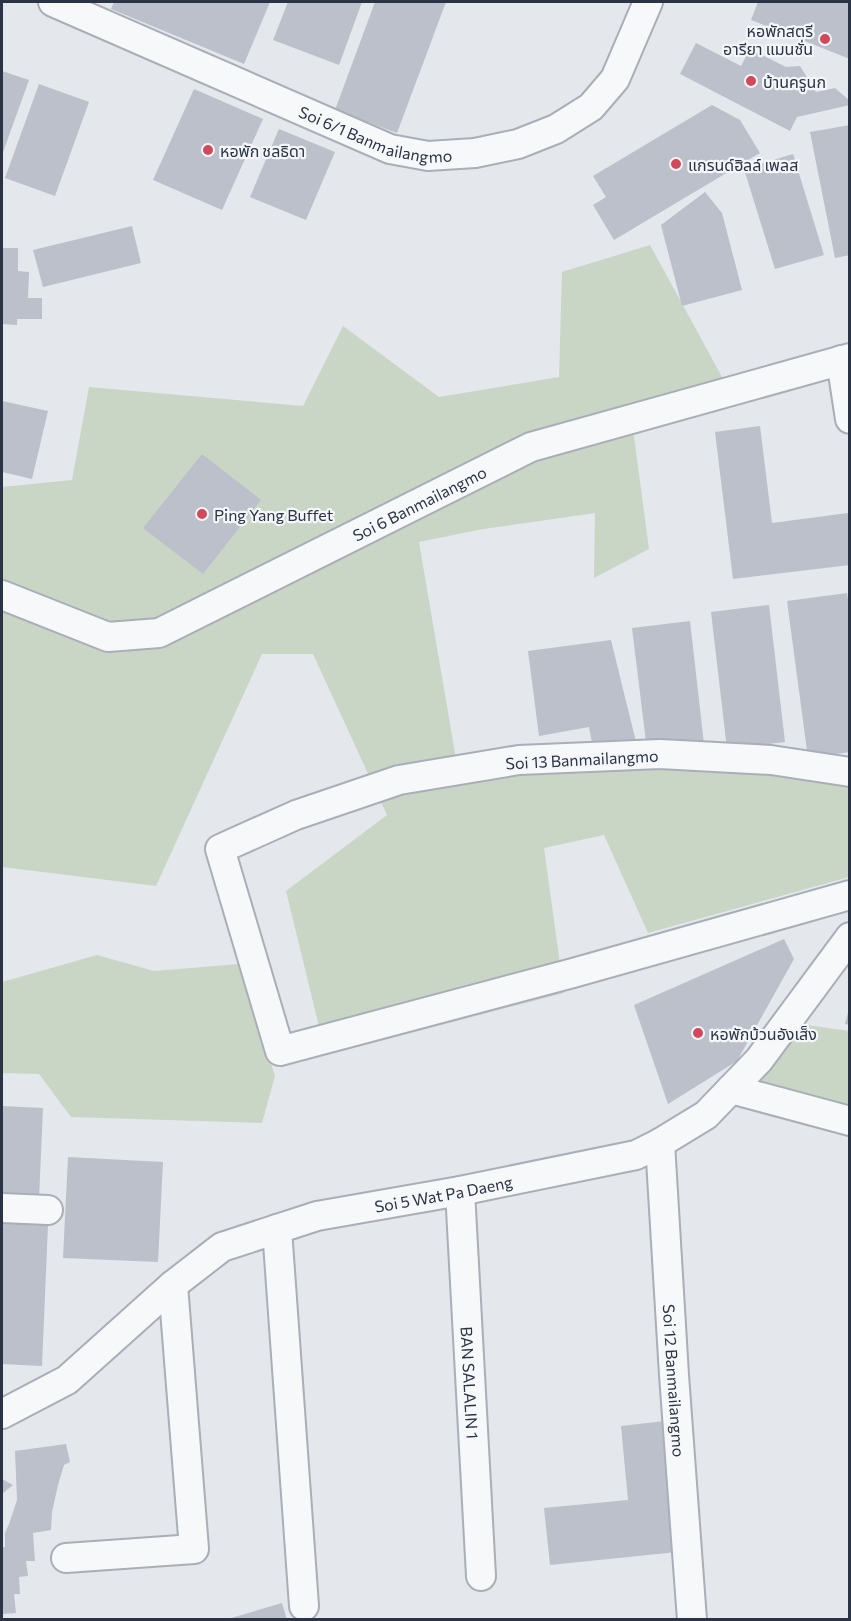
<svg xmlns="http://www.w3.org/2000/svg" width="851" height="1621" font-family="Commissioner,'Noto Sans Thai',sans-serif">
<style>
.green{fill:#c9d6c5}
.building{fill:#bbc0ca}
.lines{fill:none;stroke-linecap:round;stroke-linejoin:round}
.minor-casing{stroke:#a9aeb7;stroke-width:32}
.minor{stroke:#f7f8fa;stroke-width:28}
.poi-dot{fill:#d1495b;stroke:#f4f6f9;stroke-width:2}
.labels{text-anchor:middle;dominant-baseline:central;stroke-width:4.5;stroke-linejoin:round;paint-order:stroke}
.poi-label{font-size:16px;fill:#2b3445;stroke:#f4f6f9;text-anchor:start}
.street-label{font-size:16px;fill:#2b3445;stroke:#f4f6f9}
</style>
<rect width="100%" height="100%" fill="#e4e7ec"/>
<!-- green -->
<g class="green">
<polygon points="650,245 727,386 631,414 649,549 594,578 595,513 483,529 419,542 456,759 849,759 849,877 648,933 604,835 544,848 564,993 326,1055 286,891 387,815 313,654 262,654 156,886 2,867 2,487 72,480 89,387 303,406 343,326 439,397 559,377 562,272"/>
<polygon points="97,955 154,971 239,964 275,1076 262,1123 71,1117 39,1074 2,1073 2,982"/>
<polygon points="792,1023 849,1031 849,1110 755,1087"/>
</g>
<!-- building -->
<g class="building">
<polygon points="114,2 270,2 244,64 111,9"/>
<polygon points="288,2 362,2 339,65 273,40"/>
<polygon points="375,2 446,2 397,133 335,110"/>
<polygon points="758,2 850,2 850,59 751,20"/>
<polygon points="696,43 741,66 750,49 786,67 800,66 816,92 835,88 850,101 850,105 797,117 790,131 680,74"/>
<polygon points="2,71 29,80 2,155"/>
<polygon points="39,84 89,102 55,196 5,178"/>
<polygon points="194,89 263,119 222,210 153,180"/>
<polygon points="712,105 740,120 760,153 614,240 593,205 606,197 593,176"/>
<polygon points="850,125 850,255 835,258 810,132"/>
<polygon points="279,129 335,152 306,220 250,197"/>
<polygon points="793,154 824,255 775,269 744,169"/>
<polygon points="705,192 722,213 742,290 682,306 661,225"/>
<polygon points="132,226 141,263 43,287 33,250"/>
<polygon points="2,248 18,248 18,271 29,272 28,298 42,298 42,319 17,319 17,325 2,324"/>
<polygon points="2,401 48,411 32,479 2,472"/>
<polygon points="760,426 772,523 848,513 850,524 850,565 733,579 715,432"/>
<polygon points="202,454 261,500 203,574 143,528"/>
<polygon points="847,593 850,614 850,752 808,758 787,601"/>
<polygon points="769,605 785,742 727,749 711,612"/>
<polygon points="690,621 704,744 647,750 632,628"/>
<polygon points="611,640 637,746 594,753 589,727 539,736 528,651"/>
<polygon points="784,939 794,959 737,1061 668,1104 634,1005"/>
<polygon points="849,1009 850,1010 850,1025 845,1024"/>
<polygon points="2,1106 43,1108 39,1199 2,1197"/>
<polygon points="68,1157 163,1162 158,1262 63,1258"/>
<polygon points="2,1223 48,1225 42,1366 2,1364"/>
<polygon points="665,1421 677,1552 550,1565 544,1508 628,1500 621,1426"/>
<polygon points="66,1444 70,1462 64,1465 58,1485 52,1512 51,1530 33,1533 35,1561 26,1561 28,1576 19,1577 20,1594 14,1594 16,1613 2,1614 2,1547 5,1547 5,1533 9,1524 17,1500 15,1451"/>
<polygon points="2,1479 13,1485 2,1494"/>
<polygon points="282,1603 287,1620 228,1620 228,1619"/>
</g>
<g class="lines">
<defs>
<g id="minor">
<path id="s1" d="M 53,2 L 390,149 L 428,156 L 475,153 L 518,144 L 556,129 L 591,107 L 615,79 L 648,2"/>
<polyline points="841,360 850,419"/>
<path id="s2" d="M 2,595 L 108,637 L 159,633 L 531,447 L 850,358"/>
<polyline points="850,772 771,760 660,754 519,760 399,780 296,815 220,849 280,1051 573,973 850,895"/>
<polyline points="731,1089 850,1121"/>
<path id="s3" d="M 660,1143 L 674,1375 L 692,1620"/>
<path id="s4" d="M 460,1191 L 481,1576"/>
<polyline points="2,1208 48,1210"/>
<polyline points="277,1229 304,1606"/>
<path id="s5" d="M 2,1414 L 67,1380 L 173,1285 L 222,1247 L 317,1216 L 460,1191 L 636,1155 L 660,1143 L 706,1115 L 759,1060 L 850,937"/>
<polyline points="66,1558 194,1549 173,1285"/>
</g>
</defs>
<!-- minor casing -->
<use href="#minor" class="minor-casing"/>
<!-- minor -->
<use href="#minor" class="minor"/>
</g>
<!-- markers -->
<g class="poi-dot">
<circle cx="825" cy="39" r="6"/>
<circle cx="751" cy="81" r="6"/>
<circle cx="208" cy="150" r="6"/>
<circle cx="676" cy="164" r="6"/>
<circle cx="202" cy="514" r="6"/>
<circle cx="698" cy="1033" r="6"/>
</g>
<g class="labels">
<!-- poi labels -->
<g class="poi-label">
<text x="813" y="30" text-anchor="end">หอพักสตรี<tspan x="813" dy="18">อารียา แมนชั่น</tspan></text>
<text x="763" y="81">บ้านครูนก</text>
<text x="220" y="150">หอพัก ชลธิดา</text>
<text x="688" y="164">แกรนด์ฮิลล์ เพลส</text>
<text x="214" y="514">Ping Yang Buffet</text>
<text x="710" y="1033">หอพักบ้วนอังเส็ง</text>
</g>
<!-- street labels -->
<g class="street-label">
<text stroke="none"><textPath href="#s1" startOffset="350">Soi 6/1 Banmailangmo</textPath></text>
<text stroke="none"><textPath href="#s2" startOffset="456">Soi 6 Banmailangmo</textPath></text>
<text transform="translate(582 759) rotate(-3)">Soi 13 Banmailangmo</text>
<text stroke="none"><textPath href="#s5" startOffset="506">Soi 5 Wat Pa Daeng</textPath></text>
<text stroke="none"><textPath href="#s3" startOffset="238">Soi 12 Banmailangmo</textPath></text>
<text stroke="none"><textPath href="#s4" startOffset="192">BAN SALALIN 1</textPath></text>
</g>
</g>
<!-- border -->
<rect width="851" height="1621" fill="none" stroke="#2b3445" stroke-width="6"/>
</svg>
